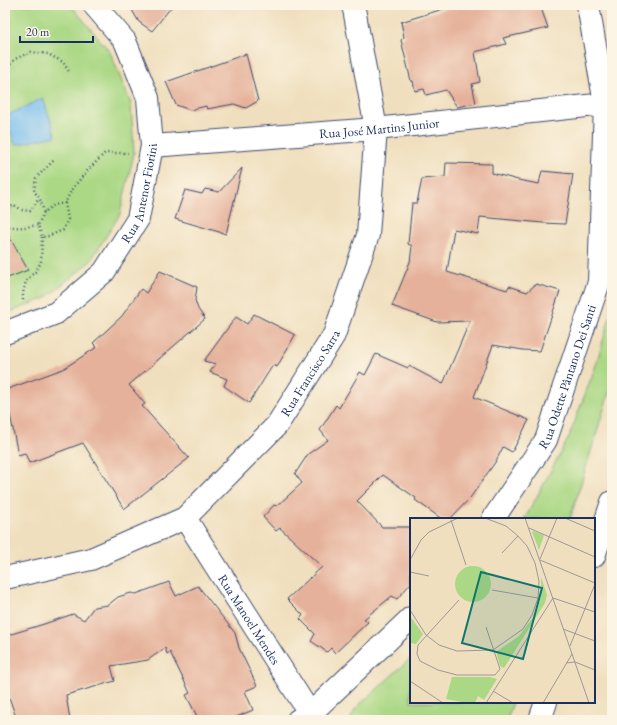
<svg xmlns="http://www.w3.org/2000/svg" width="617" height="725" font-family="'EB Garamond',serif">
<style>
.green{fill:#abd885;stroke:#638472}
.water{fill:#78c0f0;stroke:#4a78a7}
.building{fill:#e5b19a}
.lines{fill:none;stroke-linecap:round;stroke-linejoin:round}
.minor-casing{stroke:#3b496c;stroke-width:24}
.path{stroke:#3b496c;stroke-width:2.5;stroke-dasharray:1 3;stroke-linecap:butt}
.minor{stroke:#fff;stroke-width:22}
.labels{text-anchor:middle;dominant-baseline:central;stroke-width:3.5;stroke-linejoin:round;paint-order:stroke}
.street-label{font-size:13px;fill:#1b2f5e;stroke:#fcf5e5}
.inset-road{fill:none;stroke:#9b9998;stroke-width:1}
.view{fill:#0f766e;fill-opacity:0.15;stroke:#0f766e;stroke-width:2}
.inset-edge{fill:none;stroke:#1b2f5e;stroke-width:2}
</style>
<rect width="100%" height="100%" fill="#fcf5e5"/>
<filter id="ink" filterUnits="userSpaceOnUse"><feTurbulence type="fractalNoise" baseFrequency=".025" numOctaves="2"/><feDisplacementMap in="SourceGraphic" scale="8" xChannelSelector="R" yChannelSelector="G"/><feConvolveMatrix kernelMatrix="1 2 1 2 8 2 1 2 1" color-interpolation-filters="sRGB"/></filter>
<filter id="wash" filterUnits="userSpaceOnUse"><feTurbulence type="fractalNoise" baseFrequency=".012" numOctaves="4" result="noise"/><feDisplacementMap in="SourceGraphic" scale="16" xChannelSelector="R" yChannelSelector="G"/><feGaussianBlur stdDeviation="0.9" result="paint"/><feColorMatrix in="noise" values="0 0 0 0 0 0 0 0 0 0 0 0 0 0 0 0 0 1.4 0 .05"/><feComposite in="paint" operator="in"/></filter>
<g filter="url(#wash)">
<rect width="100%" height="100%" fill="#f0dfbe"/>
<!-- green -->
<g class="green">
<polygon points="5,5 69,5 74,9 110,52 131,104 134,153 120,214 90,262 46,298 5,314"/>
<polygon points="612,309 612,383 570,519 524,519 528,513 569,437 596,365"/>
<polygon points="411,658 411,702 513,702 507,720 350,720 356,708"/>
</g>
<!-- water -->
<polygon class="water" points="43,98 56,136 15,145 6,116"/>
<g id="blocks">
<!-- building -->
<g class="building">
<polygon points="129,5 173,5 152,31 139,22"/>
<polygon points="456,5 540,5 548,28 503,38 506,44 475,52 480,82 472,84 476,103 457,107 446,90 426,95 424,89 415,91 413,81 411,81 401,40 404,37 401,22"/>
<polygon points="246,54 258,101 246,108 234,104 207,109 206,106 190,110 176,105 166,82"/>
<polygon points="446,163 492,164 492,173 518,180 539,184 542,171 573,174 565,224 543,223 480,217 478,234 454,229 447,272 507,290 509,286 527,292 536,284 560,291 540,351 523,350 493,345 474,397 529,420 512,452 503,447 496,461 470,498 450,519 442,519 415,500 416,498 383,475 357,501 382,527 411,527 411,583 397,599 392,596 364,619 368,622 335,653 331,648 327,652 311,641 315,634 300,619 303,615 287,599 322,567 280,528 276,531 263,517 274,505 277,506 302,483 295,474 308,454 328,440 320,430 336,405 339,408 360,372 365,375 376,354 408,368 409,366 443,384 470,321 437,322 392,306 410,262 412,246 408,244 412,203 417,203 422,179 445,177"/>
<polygon points="242,168 226,234 175,219 185,190 202,194 205,189 219,192"/>
<polygon points="5,229 28,270 5,279"/>
<polygon points="160,271 197,287 195,300 198,309 205,319 129,385 145,404 142,406 189,458 124,509 83,443 29,463 25,453 18,455 10,414 5,415 5,390 63,369 97,347 93,343 122,316 141,289 146,293"/>
<polygon points="254,314 295,335 277,367 273,365 249,403 224,386 227,379 210,372 216,364 204,361 236,317 247,324"/>
<polygon points="169,582 176,596 198,586 235,633 239,648 257,686 245,691 253,710 229,720 199,720 186,695 190,693 170,652 167,654 165,648 148,660 111,666 115,681 66,695 70,720 17,720 5,686 5,636 44,624 73,614 84,620 94,607 108,605 118,597 131,593 136,594"/>
</g>
</g>
</g>
<g filter="url(#ink)">
<use href="#blocks" fill-opacity="0" stroke="#3b496c" stroke-width="1"/>
<g class="lines">
<defs>
<g id="minor">
<path id="s1" d="M 152,146 L 376,129 L 605,104"/>
<path id="s2" d="M 5,333 L 56,313 L 104,272 L 138,219 L 152,146 L 148,98 L 125,41 L 94,5"/>
<path id="s3" d="M 185,518 L 314,720"/>
<path id="s4" d="M 493,519 L 546,440 L 599,282 L 605,104 L 588,5"/>
<polyline points="594,556 612,502"/>
<path id="s5" d="M 5,578 L 91,559 L 185,518 L 277,425 L 334,335 L 368,235 L 376,129 L 354,9 L 352,5"/>
<polyline points="298,720 310,714 411,618"/>
<polyline points="540,720 546,702"/>
</g>
</defs>
<!-- minor casing -->
<use href="#minor" class="minor-casing"/>
<!-- path -->
<g class="path">
<polyline points="5,70 15,59 31,52 48,54 63,62 70,73"/>
<polyline points="65,203 54,205 44,212 38,225 42,237 49,236 63,230 68,219 65,203 72,189 88,170 105,153 128,153"/>
<polyline points="5,211 14,205 22,210 30,211 39,199"/>
<polyline points="44,212 40,199 34,191 36,178 55,159"/>
<path d="M 5,225 C 17,229 26,227 38,225"/>
<polyline points="23,300 23,293 26,281 36,271 41,262 42,237"/>
</g>
<!-- minor -->
<use href="#minor" class="minor"/>
</g>
</g>
<g class="labels">
<!-- street labels -->
<g class="street-label">
<text stroke="none"><textPath href="#s1" startOffset="228">Rua José Martins Junior</textPath></text>
<text stroke="none"><textPath href="#s2" startOffset="206">Rua Antenor Fiorini</textPath></text>
<text stroke="none"><textPath href="#s5" startOffset="383">Rua Francisco Sarra</textPath></text>
<text stroke="none"><textPath href="#s4" startOffset="162">Rua Odette Pântano Dei Santi</textPath></text>
<text stroke="none"><textPath href="#s3" startOffset="120">Rua Manoel Mendes</textPath></text>
</g>
</g>
<!-- overview -->
<g transform="translate(410 518)">
<rect width="185" height="185" fill="#f0dfbe"/>
<path d="M 123,13 L 134,17 L 129,32 L 122,14 ZM45 66a18 18 0 1 1 36 0a18 18 0 1 1-36 0ZM 131,59 L 137,77 L 135,85 L 94,150 L 90,148 L 86,134 L 109,118 L 126,96 L 131,78 ZM 0,98 L 13,116 L 6,126 L 1,125 ZM 42,159 L 80,159 L 87,161 L 74,182 L 68,178 L 65,185 L 57,185 L 36,181 Z" fill="#abd885"/>
<path class="inset-road" d="M 115,0 L 179,185M 155,0 L 185,13M 41,2 L 56,47M 119,10 L 185,39M 92,35 L 108,18M 130,41 L 147,0M 0,42 L 11,22 L 19,14 L 48,0M 130,42 L 185,65M 0,54 L 19,58M 82,72 L 128,80M 49,82 L 8,127 L 7,136 L 10,143 L 28,152 L 47,157 L 85,157 L 90,151 L 76,109M 0,92 L 16,117 L 29,127 L 47,133 L 83,132 L 113,111 L 122,97 L 128,80 L 129,63 L 125,45 L 117,28 L 108,18 L 96,8 L 75,0M 153,111 L 185,123M 160,128 L 185,66M 156,145 L 165,144 L 185,152M 0,163 L 33,185M 83,173 L 103,185M 76,185 L 143,80 L 185,94M 133,185 L 162,136"/>
<path class="view" d="M 71,54 L 132,70 L 113,141 L 52,125 Z"/>
<rect width="185" height="185" class="inset-edge"/>
</g>
<!-- margin -->
<rect width="617" height="725" fill="none" stroke="#fcf5e5" stroke-width="20"/>
<!-- scale -->
<path d="M20 36v6h73v-6" fill="none" stroke="#1b2f5e" stroke-width="2"/>
<text x="26" y="36" font-size="12" fill="#1b2f5e" stroke="#fcf5e5" stroke-width="3" paint-order="stroke">20 m</text>
</svg>
